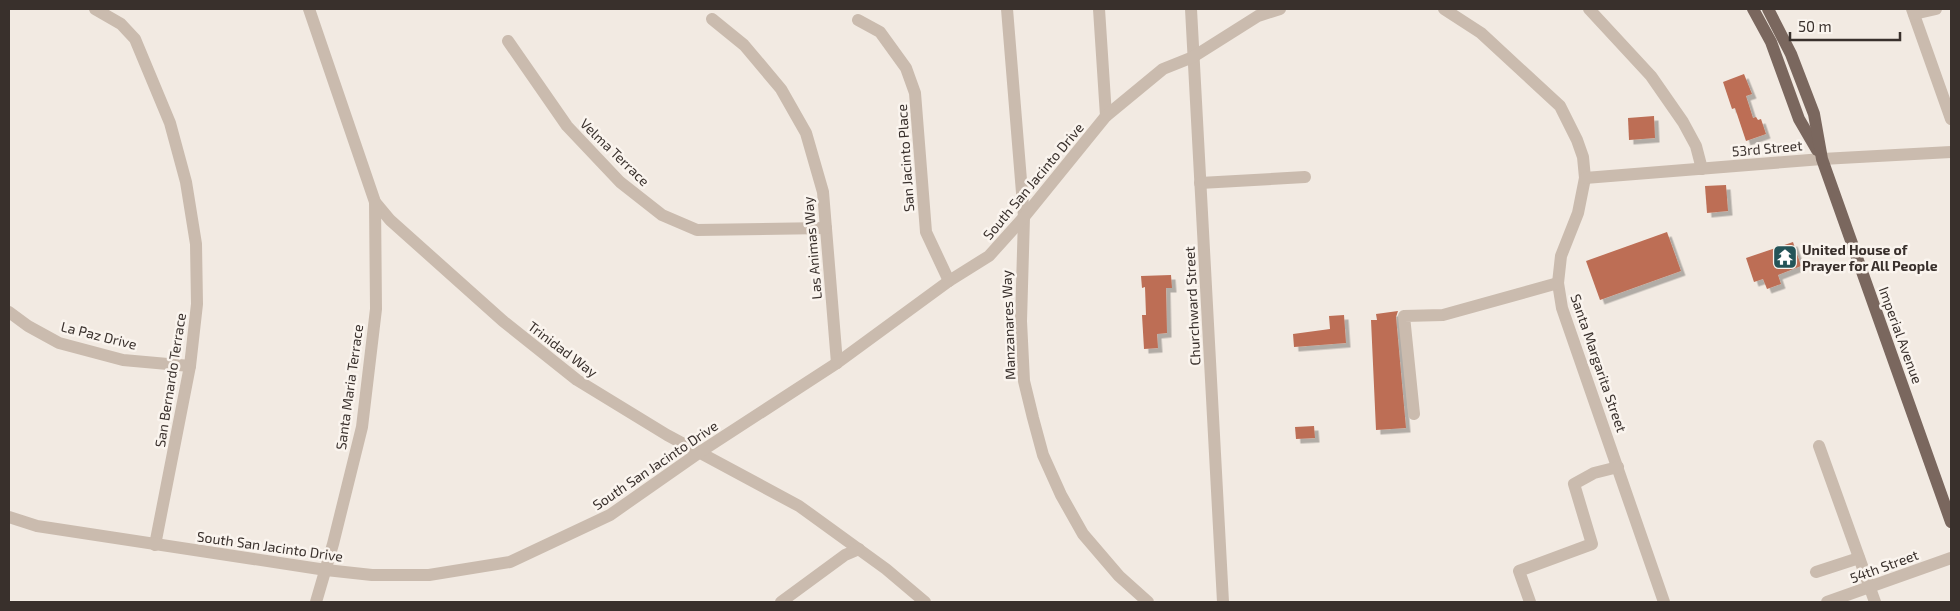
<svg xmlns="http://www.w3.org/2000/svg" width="1960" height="611" font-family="'Exo 2',sans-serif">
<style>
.building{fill:#bd6e55;filter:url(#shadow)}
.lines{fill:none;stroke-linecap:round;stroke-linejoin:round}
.minor{stroke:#cabbae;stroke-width:12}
.major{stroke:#7a675e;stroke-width:12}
.labels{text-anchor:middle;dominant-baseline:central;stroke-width:5;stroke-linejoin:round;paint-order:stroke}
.street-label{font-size:14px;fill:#39302c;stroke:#faf4ee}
.poi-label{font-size:14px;font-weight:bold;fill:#39302c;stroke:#faf4ee;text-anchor:start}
</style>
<defs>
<filter id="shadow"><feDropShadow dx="4.5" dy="4.5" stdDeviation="0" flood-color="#0004"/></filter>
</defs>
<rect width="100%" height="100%" fill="#f2eae2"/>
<!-- building -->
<g class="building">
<polygon points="1744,74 1752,94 1746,96 1753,118 1756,117 1758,120 1761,119 1766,134 1746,141 1735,108 1732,109 1723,82"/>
<polygon points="1654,116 1655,138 1629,140 1628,118"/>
<polygon points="1726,185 1728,211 1707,213 1705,186"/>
<polygon points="1667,232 1681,271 1600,300 1586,261"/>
<polygon points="1793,242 1801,266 1778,275 1781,284 1767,289 1763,279 1754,282 1746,258"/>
<polygon points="1171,275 1172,288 1166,288 1167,333 1157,334 1158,348 1144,349 1142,315 1146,315 1145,287 1142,288 1141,276"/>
<polygon points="1398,311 1396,317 1406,428 1376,430 1371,320 1377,320 1376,314"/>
<polygon points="1344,315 1346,343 1294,347 1293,334 1330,329 1329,316"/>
<polygon points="1314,426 1315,438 1296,439 1295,427"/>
</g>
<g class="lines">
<!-- minor -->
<g class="minor">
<polyline points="95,9 121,24 135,39 170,123 186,182 196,244 197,304 190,366 155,545"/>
<polyline points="309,9 375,202 390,220 503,321 577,380 667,435 799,506 886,569 925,602"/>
<polyline points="1007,9 1024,217 1021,321 1024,381 1033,418 1043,455 1061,495 1083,534 1119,576 1148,602"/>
<polyline points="1099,9 1106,116"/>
<polyline points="1191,9 1223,602"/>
<polyline points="1444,9 1481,33 1560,106 1577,140 1583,157 1585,178 1578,213 1561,256 1558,283 1562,308 1664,602"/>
<polyline points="1589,9 1651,76 1683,122 1696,146 1702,169"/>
<polyline points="1912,9 1951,119"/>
<polyline points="1914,14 1936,9"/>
<polyline points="712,19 744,45 781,89 806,133 823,192 837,363"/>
<polyline points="858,20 880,32 906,68 915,93 926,232 949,281"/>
<polyline points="508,41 567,126 620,182 662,215 697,230 826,228"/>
<polyline points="1585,178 1822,159 1951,152"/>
<polyline points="1200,183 1305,177"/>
<polyline points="9,312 28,326 59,343 123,360 190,366"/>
<polyline points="1414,414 1404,316 1443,315 1558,283"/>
<polyline points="1819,446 1875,602"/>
<polyline points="9,517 37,526 326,570 372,575 429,575 510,562 610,515 700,452 837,363 949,281 989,256 1024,217 1106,116 1163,69 1193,57 1258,16 1280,9"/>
<polyline points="1816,572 1859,558"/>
<polyline points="316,602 333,544 362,427 376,309 375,202"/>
<polyline points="781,602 845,555 859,549"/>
<polyline points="1530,602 1519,571 1592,544 1574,484 1594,473 1618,467"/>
<polyline points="1827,602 1951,558"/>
</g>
<!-- major -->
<g class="major">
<polyline points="1753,9 1771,42 1799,119 1817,150"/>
<polyline points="1768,9 1791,54 1814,114 1822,159 1951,522"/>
</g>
</g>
<!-- icons -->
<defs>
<symbol id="temple-square" viewBox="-11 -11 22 22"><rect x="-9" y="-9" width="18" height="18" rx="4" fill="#245458" stroke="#faf4ee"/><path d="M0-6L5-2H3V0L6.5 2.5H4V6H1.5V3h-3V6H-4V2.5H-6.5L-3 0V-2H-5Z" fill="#fff"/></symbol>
</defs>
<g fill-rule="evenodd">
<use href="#temple-square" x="1771" y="243" width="28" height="28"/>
</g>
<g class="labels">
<!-- street labels -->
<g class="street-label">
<text transform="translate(1767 148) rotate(-5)">53rd Street</text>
<text transform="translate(615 152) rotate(44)">Velma Terrace</text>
<text transform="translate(905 158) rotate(-94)">San Jacinto Place</text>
<text transform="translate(1033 181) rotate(-50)">South San Jacinto Drive</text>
<text transform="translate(812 248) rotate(-95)">Las Animas Way</text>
<text transform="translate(1192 306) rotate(-93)">Churchward Street</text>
<text transform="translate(1008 325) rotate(-92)">Manzanares Way</text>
<text transform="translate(99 335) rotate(14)">La Paz Drive</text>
<text transform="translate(1901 335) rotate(70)">Imperial Avenue</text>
<text transform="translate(563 349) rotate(37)">Trinidad Way</text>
<text transform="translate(1599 363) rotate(71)">Santa Margarita Street</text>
<text transform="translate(170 380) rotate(-81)">San Bernardo Terrace</text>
<text transform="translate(349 387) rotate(-82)">Santa Maria Terrace</text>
<text transform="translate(655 465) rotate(-34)">South San Jacinto Drive</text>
<text transform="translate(270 546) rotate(8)">South San Jacinto Drive</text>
<text transform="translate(1884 566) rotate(-20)">54th Street</text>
</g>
<!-- poi labels -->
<g class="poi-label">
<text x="1802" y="249">United House of<tspan x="1802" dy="16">Prayer for All People</tspan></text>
</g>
</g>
<!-- border -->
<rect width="1960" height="611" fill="none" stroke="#39302c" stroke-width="20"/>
<!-- scale -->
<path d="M1790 32v8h110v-8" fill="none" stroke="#39302c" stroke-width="2.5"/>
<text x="1798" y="32" font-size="15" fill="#39302c" stroke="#faf4ee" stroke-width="4" paint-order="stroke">50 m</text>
</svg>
